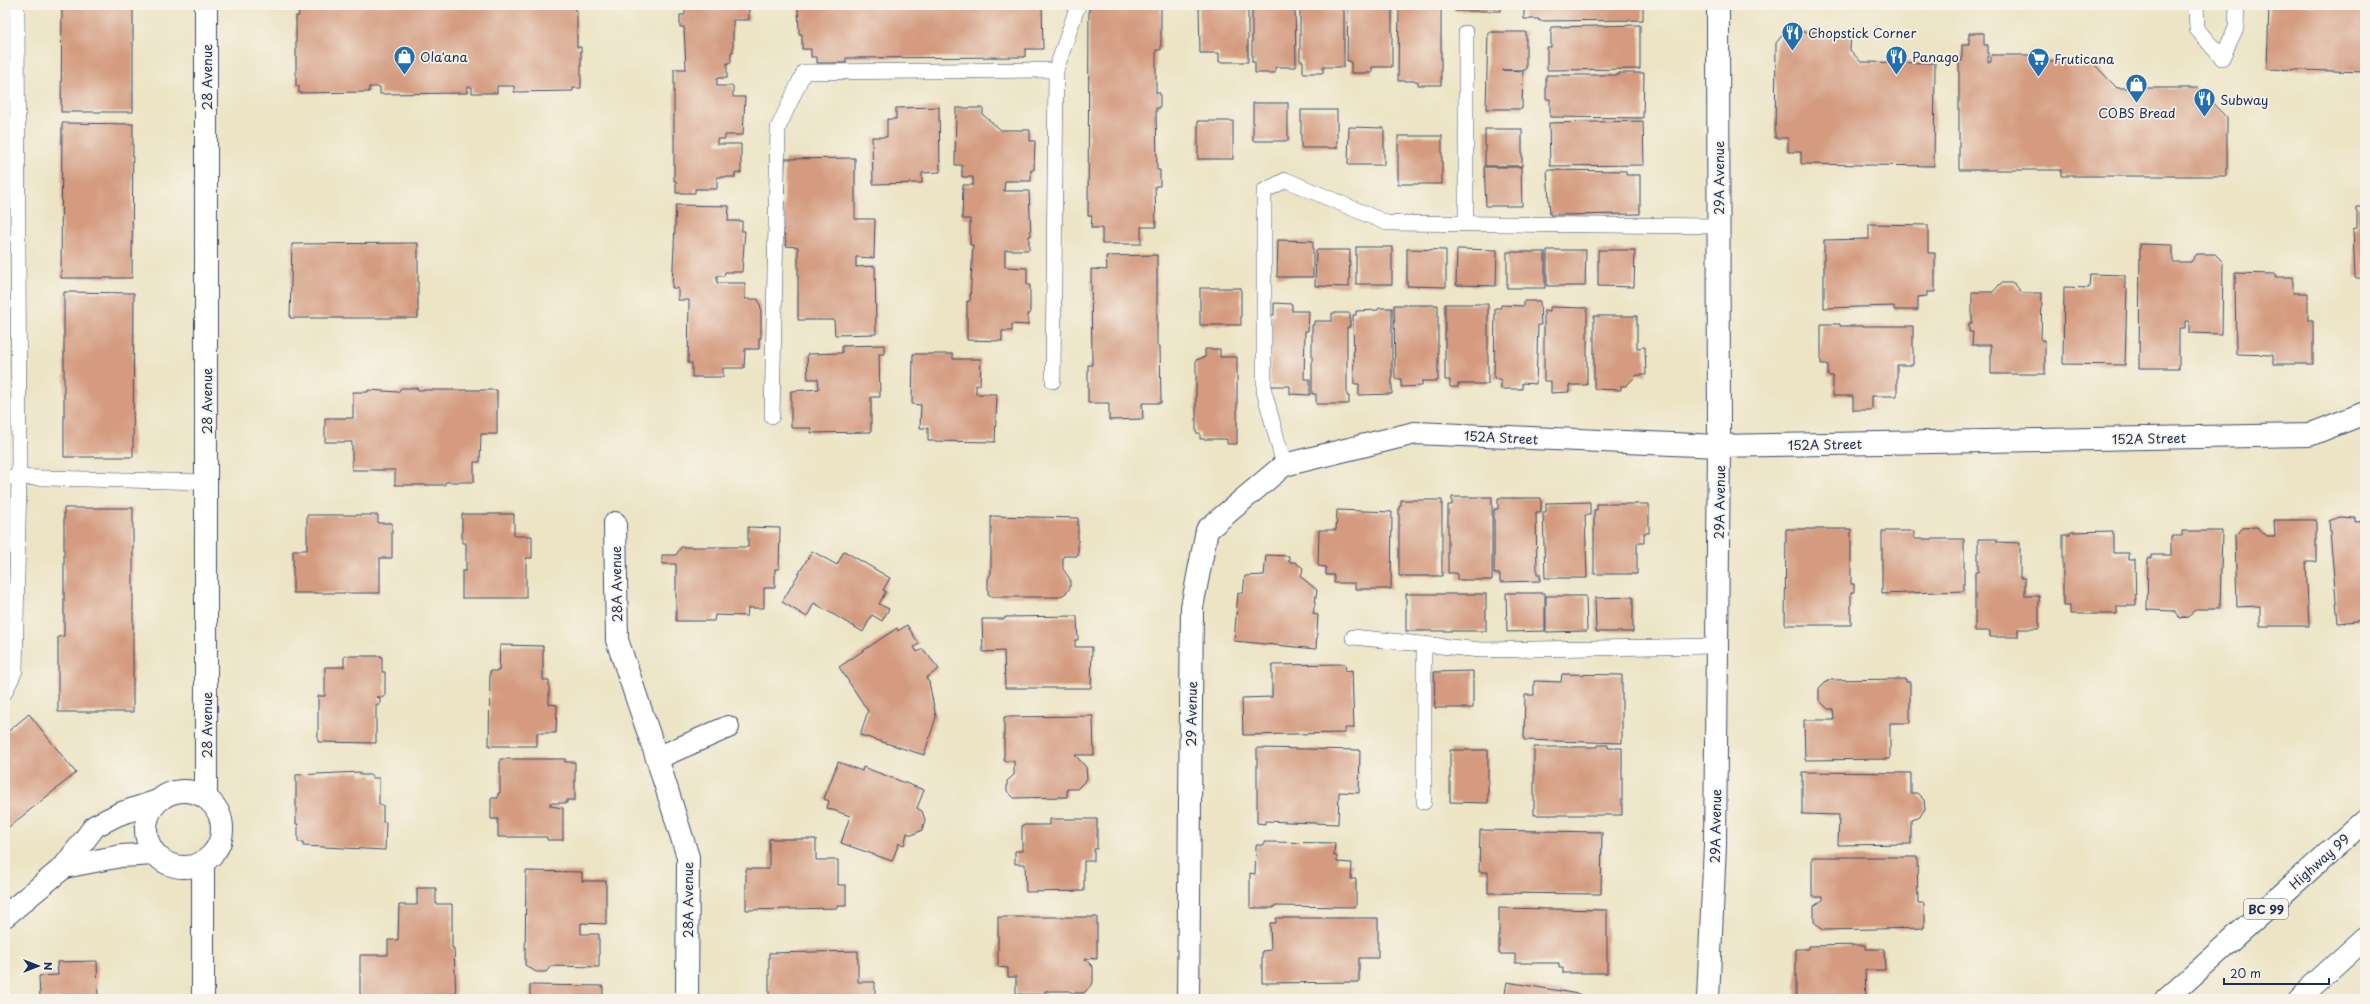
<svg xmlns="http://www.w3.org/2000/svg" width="2370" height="1004" font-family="'Playpen Sans',sans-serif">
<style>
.building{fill:#d49b80}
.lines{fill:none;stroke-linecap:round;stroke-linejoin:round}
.service-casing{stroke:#3a4a6d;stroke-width:16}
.minor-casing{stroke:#3a4a6d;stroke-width:24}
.motorway-casing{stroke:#3a4a6d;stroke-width:24}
.service{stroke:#fff;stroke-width:15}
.minor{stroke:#fff;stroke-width:22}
.motorway{stroke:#fff;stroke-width:22}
.labels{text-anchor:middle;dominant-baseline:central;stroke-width:3.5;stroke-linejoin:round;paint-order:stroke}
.shield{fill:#f7f3e8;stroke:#5d6a87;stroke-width:1}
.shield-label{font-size:12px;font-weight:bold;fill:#1b2f5e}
.poi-label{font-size:13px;fill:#1b2f5e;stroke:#f7f3e8;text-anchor:start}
.street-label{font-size:13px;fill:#1b2f5e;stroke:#f7f3e8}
</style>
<rect width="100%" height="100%" fill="#f7f3e8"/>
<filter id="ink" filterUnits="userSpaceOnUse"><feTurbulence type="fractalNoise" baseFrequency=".025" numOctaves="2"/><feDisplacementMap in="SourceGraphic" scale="8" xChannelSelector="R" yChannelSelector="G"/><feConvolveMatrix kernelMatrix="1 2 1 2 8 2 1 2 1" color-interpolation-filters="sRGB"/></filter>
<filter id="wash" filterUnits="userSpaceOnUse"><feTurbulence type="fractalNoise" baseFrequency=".012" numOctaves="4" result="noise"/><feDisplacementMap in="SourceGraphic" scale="16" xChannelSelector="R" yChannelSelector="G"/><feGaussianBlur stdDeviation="0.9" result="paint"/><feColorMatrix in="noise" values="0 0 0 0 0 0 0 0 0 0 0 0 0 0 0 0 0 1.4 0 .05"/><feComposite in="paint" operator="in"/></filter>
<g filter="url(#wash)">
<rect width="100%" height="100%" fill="#ece4c5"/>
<g id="blocks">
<!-- building -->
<g class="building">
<polygon points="62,5 133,5 133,112 61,112"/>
<polygon points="298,5 574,5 574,10 577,10 577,47 581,47 581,88 573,88 573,91 514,92 514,86 497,86 497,93 472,93 472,87 467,87 467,93 380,94 380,87 369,87 369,92 299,93 299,86 296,86 296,16 299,16"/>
<polygon points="685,5 749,5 749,20 733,20 733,52 731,52 731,63 727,63 727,78 717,78 717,86 733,86 733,97 745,97 743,135 725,135 725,139 717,139 717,144 741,144 741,173 735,173 735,177 717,177 717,189 695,189 695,193 676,193 676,181 674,181 674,69 686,69 684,27 680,27 680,15 685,15"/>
<polygon points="798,5 1042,5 1043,49 1025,49 1025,57 846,58 846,63 817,63 817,57 811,57 811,49 802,49 802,34 799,34"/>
<polygon points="1089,5 1161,5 1161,50 1156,50 1156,93 1160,93 1160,108 1156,108 1157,170 1160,170 1160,186 1155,186 1156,227 1141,227 1141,244 1102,244 1102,228 1091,228 1092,216 1088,216"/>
<polygon points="1199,5 1248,5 1248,62 1219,62 1219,53 1200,53"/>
<polygon points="1252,5 1295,5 1296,67 1275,67 1275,73 1255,73 1255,62 1252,62"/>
<polygon points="1300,5 1344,5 1344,67 1323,67 1323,73 1303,73 1303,61 1300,61"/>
<polygon points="1348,5 1392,5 1392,67 1372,67 1372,73 1351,73 1351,61 1347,61"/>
<polygon points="1399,5 1444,5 1444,9 1441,9 1441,85 1418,85 1418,81 1398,81"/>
<rect x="1455" y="5" width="46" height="6"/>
<polygon points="1524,5 1643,5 1643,20 1539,21 1539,19 1524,19"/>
<polygon points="2269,5 2365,5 2365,72 2267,69"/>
<polygon points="1640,25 1640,69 1547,70 1547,47 1551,47 1551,27"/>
<polygon points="1488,32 1526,32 1526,70 1502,70 1523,71 1522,109 1486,109"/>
<polygon points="1785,32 1851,32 1850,50 1861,62 1935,63 1934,166 1801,164 1801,152 1788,152 1788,138 1775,138 1776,43"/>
<polygon points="1969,33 1984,33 1984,45 1988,45 1988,62 1991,62 1991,55 2036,55 2036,60 2093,63 2117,88 2198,88 2227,118 2227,176 2061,176 2061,170 1959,170 1959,61 1962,61 1962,45 1969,45"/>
<polygon points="1619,73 1644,73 1643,118 1550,117 1550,99 1546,99 1546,75 1619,75"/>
<rect x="1253" y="103" width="35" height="38"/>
<polygon points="939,107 940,172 922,173 922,183 873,184 872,137 887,137 887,119 896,119 896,108"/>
<polygon points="956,108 983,108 983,115 1001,130 1030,130 1030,141 1035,141 1034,170 1031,170 1031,181 1005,181 1004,191 1029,191 1031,236 1029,236 1029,250 1005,250 1005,267 1027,268 1027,285 1030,285 1030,314 1028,314 1028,325 1012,324 1012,331 1002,331 1002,341 967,340 967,301 970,301 973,245 970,245 970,219 962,219 963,185 973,185 973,177 962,177 962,165 955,165"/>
<rect x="1301" y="110" width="36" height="38"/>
<rect x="1198" y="121" width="35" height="38"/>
<polygon points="1643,121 1644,165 1550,166 1549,123"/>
<polygon points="62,123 133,124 132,278 61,278"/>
<polygon points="1349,127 1384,128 1384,165 1348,165"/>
<rect x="1485" y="129" width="37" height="37"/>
<rect x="1398" y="136" width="44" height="48"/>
<polygon points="855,158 855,219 875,219 874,258 856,257 856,267 875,266 876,334 835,335 834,320 798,320 798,247 786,246 785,235 783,235 785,159"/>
<polygon points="1484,167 1521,167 1522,206 1486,206"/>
<polygon points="1547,170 1626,171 1626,175 1640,175 1640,214 1550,215"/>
<polygon points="676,205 729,206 728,221 742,221 742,231 745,231 742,272 725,272 724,276 717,276 717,283 745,283 745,299 758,299 761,308 761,338 759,338 759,349 745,349 744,368 723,368 723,377 692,377 692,363 688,363 689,300 678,300 678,288 672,288"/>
<polygon points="2357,207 2365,207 2365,278 2355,278 2353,229 2357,228"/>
<polygon points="1869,224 1928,225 1928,253 1935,253 1935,292 1927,292 1927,296 1918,297 1918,310 1894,310 1894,306 1824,308 1824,240 1869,239"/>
<polygon points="1278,240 1313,241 1313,277 1277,277"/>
<polygon points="418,243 418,318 290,318 292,244"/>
<polygon points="2140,244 2173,245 2173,262 2191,262 2197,254 2215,254 2223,262 2222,334 2189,333 2189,321 2185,321 2185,328 2179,328 2179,368 2139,368"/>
<rect x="1356" y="247" width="36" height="37"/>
<polygon points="1407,249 1446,250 1446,287 1407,286"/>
<polygon points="1457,249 1497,250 1496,286 1456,285"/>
<polygon points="1316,250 1350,250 1349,287 1315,286"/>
<polygon points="1547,250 1586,250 1585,286 1547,286"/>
<polygon points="1598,250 1635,250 1634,287 1598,286"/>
<rect x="1507" y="252" width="38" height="36"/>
<polygon points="1157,255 1157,346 1160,346 1161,403 1142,403 1143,419 1109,420 1109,403 1088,403 1088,365 1092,365 1091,269 1107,270 1106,256"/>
<polygon points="2235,273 2275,274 2275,277 2293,277 2293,293 2308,293 2308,320 2313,320 2313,364 2273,364 2273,355 2236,354"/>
<polygon points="2090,274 2125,275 2125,288 2127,289 2125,365 2063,364 2064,287 2089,288"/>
<polygon points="2001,283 2014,283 2022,293 2042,293 2041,340 2045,340 2045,374 1991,374 1991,345 1972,345 1973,332 1969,332 1969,323 1972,323 1972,292 1993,292"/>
<rect x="1200" y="288" width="41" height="37"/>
<polygon points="64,292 134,293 133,457 64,457"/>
<polygon points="1524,301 1540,301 1541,325 1538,325 1536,384 1522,383 1522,389 1501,389 1501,379 1494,379 1495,308 1501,308 1501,305 1524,306"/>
<polygon points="1274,303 1292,304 1292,311 1309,311 1308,331 1305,331 1304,379 1310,379 1310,395 1290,394 1290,386 1270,386 1271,315 1274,315"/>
<polygon points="1445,304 1488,304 1488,384 1458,384 1458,387 1450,387 1450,380 1445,380"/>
<polygon points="1394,305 1438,305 1438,381 1422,381 1422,386 1401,387 1401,379 1395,379"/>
<polygon points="1550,307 1587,308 1587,385 1569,385 1569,392 1551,393 1551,381 1544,381 1544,310 1550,311"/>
<polygon points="1379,308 1392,308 1392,394 1359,395 1359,384 1354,384 1353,315 1356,315 1356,311 1378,310"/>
<polygon points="1332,313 1350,313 1350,327 1347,327 1347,396 1349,396 1349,404 1316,404 1316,394 1312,394 1312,325 1314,325 1314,321 1332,321"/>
<polygon points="1594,316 1637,316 1637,348 1645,347 1646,375 1637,375 1626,386 1621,386 1621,390 1594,389"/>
<polygon points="1821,324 1840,324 1840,326 1913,326 1913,365 1897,365 1897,396 1872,396 1872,410 1853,410 1853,396 1833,396 1833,376 1828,376 1828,364 1821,364"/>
<polygon points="884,345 884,354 879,354 880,397 871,397 871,432 811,433 811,428 791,428 791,391 819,389 818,379 808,379 807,354 842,353 842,346"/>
<polygon points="1205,349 1220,349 1220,357 1237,357 1237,444 1227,444 1227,439 1200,439 1200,433 1196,433 1196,360 1205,357"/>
<polygon points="913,354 953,354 953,359 981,359 980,385 976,385 976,394 997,394 995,442 928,441 928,428 920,428 921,405 912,404"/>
<polygon points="401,388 417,388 418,390 497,390 497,434 481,434 480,462 474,462 474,482 445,482 445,485 395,485 395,470 352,470 352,442 325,442 325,418 353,418 353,392 368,392 368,390 398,392"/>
<polygon points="1452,497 1492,497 1492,580 1457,580 1457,573 1448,573 1448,505 1452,505"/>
<polygon points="1498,498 1541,498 1541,512 1536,512 1537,574 1540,574 1540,581 1500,582 1500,574 1494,574 1494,509 1498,509"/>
<polygon points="1401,500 1442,500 1442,576 1399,576 1399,506 1401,506"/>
<polygon points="1590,502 1590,515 1585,515 1587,578 1545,578 1543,512 1546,512 1546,503"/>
<polygon points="1597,504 1649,504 1649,533 1644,533 1644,543 1637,543 1637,574 1594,574 1594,510 1597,510"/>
<polygon points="64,508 133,508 133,712 58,712 58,637 64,636"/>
<polygon points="1337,510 1392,512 1391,589 1355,589 1355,583 1334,583 1334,575 1326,575 1326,567 1318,566 1319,530 1336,530"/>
<polygon points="462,514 514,514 514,536 532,536 532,558 526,558 526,598 462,598 462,571 466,571 466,543 462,543"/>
<polygon points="307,515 378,515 378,523 392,523 392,558 380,558 380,593 293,593 293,550 307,550"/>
<polygon points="991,516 1078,518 1078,556 1063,556 1063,569 1070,579 1070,588 1066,593 1059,597 993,597 988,594 988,579 991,573"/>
<polygon points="2340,517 2355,518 2355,522 2365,521 2365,620 2338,623 2329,521"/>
<polygon points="2274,520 2316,520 2316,562 2306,562 2309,626 2260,626 2260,606 2237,607 2235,536 2243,528 2257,527 2267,536 2275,536"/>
<polygon points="748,527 780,528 779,569 775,569 775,588 764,588 764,608 748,608 747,616 715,615 714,621 676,621 676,564 662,564 662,555 676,555 681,547 748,547"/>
<polygon points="1786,529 1851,529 1851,584 1854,584 1854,592 1851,592 1851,625 1785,625"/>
<polygon points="1882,531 1914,531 1914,539 1964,539 1964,591 1882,594"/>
<polygon points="2113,531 2113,553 2129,553 2129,560 2135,560 2136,606 2117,606 2117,614 2070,614 2070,606 2063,606 2063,535 2070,535 2070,532"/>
<polygon points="2182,531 2222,531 2220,609 2195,609 2189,617 2180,618 2174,611 2147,610 2148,558 2152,558 2152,555 2171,555 2171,536 2182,536"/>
<polygon points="1978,539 1997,539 1997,542 2020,543 2020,578 2025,578 2025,596 2039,596 2039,629 2018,629 2018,637 1990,637 1990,631 1975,631 1975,572 1978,572"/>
<polygon points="812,551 837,565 844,551 890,578 883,590 886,591 879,604 889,609 882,621 872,615 863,632 814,603 807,617 782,602"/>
<polygon points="1266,555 1289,556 1289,562 1295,562 1303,568 1301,577 1317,590 1313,614 1318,615 1316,649 1234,641 1238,593 1243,593 1245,576 1264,575"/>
<polygon points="1506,593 1545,593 1545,631 1507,632"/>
<rect x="1406" y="594" width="80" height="37"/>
<polygon points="1546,596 1586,596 1587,631 1546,632"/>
<polygon points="1633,597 1633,632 1596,632 1595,598"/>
<polygon points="1077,616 1078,640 1075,640 1075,647 1092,647 1091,688 1005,688 1004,651 983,652 982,619 1005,619 1005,617"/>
<polygon points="907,625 919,644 914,647 917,652 923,649 939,669 926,678 929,682 936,717 924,755 860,735 868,711 839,667 897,628 898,631"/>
<polygon points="500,645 543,646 543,680 549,680 549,704 557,705 556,733 537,733 537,746 489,746 490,671 499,671"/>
<polygon points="344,656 382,656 382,672 385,672 385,697 377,697 380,698 380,705 376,705 376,743 318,742 318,696 325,696 325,667 344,667"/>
<polygon points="1345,664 1346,671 1352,670 1354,728 1345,728 1345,733 1243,735 1242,698 1272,697 1272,665"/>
<polygon points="1473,671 1473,708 1435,708 1434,672"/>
<polygon points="1562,674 1622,675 1622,743 1524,740 1525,695 1534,695 1534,681 1561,682"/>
<polygon points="1906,679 1906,682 1910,682 1910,723 1890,723 1890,759 1805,760 1804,720 1834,720 1833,709 1828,709 1819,700 1819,688 1827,680"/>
<polygon points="29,714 76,773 5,830 5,734"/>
<polygon points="1093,716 1094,755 1075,755 1086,767 1087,779 1077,789 1067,789 1067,797 1014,798 1007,791 1007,781 1014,775 1014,761 1004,761 1004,717"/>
<polygon points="1598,745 1608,745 1608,748 1622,748 1622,815 1534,815 1534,747 1598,747"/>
<polygon points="1257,748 1360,750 1359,793 1339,792 1338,824 1265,821 1265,824 1257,823"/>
<polygon points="1450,750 1488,750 1488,803 1450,802"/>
<polygon points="500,759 565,759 565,762 575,762 575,800 567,800 567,803 550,803 550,806 563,808 563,840 547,840 547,837 498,837 498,819 491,819 491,798 498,798 498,793 500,793"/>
<polygon points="838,762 862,771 863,767 924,790 917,808 922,811 925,820 922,830 912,835 907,833 904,845 899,843 892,861 841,843 850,816 827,808 829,801 824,799"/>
<polygon points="360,772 360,775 372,775 372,778 379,778 379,804 383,805 383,822 386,822 385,850 303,846 303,842 298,842 298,824 296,824 296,775"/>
<polygon points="1802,772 1911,773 1911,793 1917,793 1924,800 1925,809 1920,816 1911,819 1911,844 1838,845 1839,815 1802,814"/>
<polygon points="1050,819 1097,819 1097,849 1094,849 1094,861 1084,861 1084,891 1026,892 1025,864 1015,864 1015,851 1022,851 1022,825 1050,825"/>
<polygon points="1480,830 1602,832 1601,894 1488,893 1488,872 1479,872"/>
<polygon points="769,839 816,839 816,860 838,860 838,885 846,885 846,906 837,906 837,908 746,910 746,869 769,869"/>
<polygon points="1264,842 1335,843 1334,856 1337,856 1337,862 1352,863 1351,879 1356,879 1356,907 1274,906 1274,908 1250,908 1250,873 1255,874 1256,845 1264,845"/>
<polygon points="1812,857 1917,857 1918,903 1924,903 1924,928 1823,930 1814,922 1814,906 1823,900 1823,897 1812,897"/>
<polygon points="526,871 582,872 582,881 606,881 606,924 581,923 581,934 599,934 599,967 551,966 546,972 536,972 525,965"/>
<polygon points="417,888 436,888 436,904 452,904 452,948 454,948 456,999 360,999 360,955 388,955 388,940 398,940 399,905 417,905"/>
<polygon points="1499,908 1607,910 1607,973 1563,973 1563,968 1559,968 1559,963 1515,963 1515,954 1499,954"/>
<polygon points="998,917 1097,917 1097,959 1084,958 1093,967 1093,983 1084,993 1073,993 1069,991 1045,991 1045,995 1016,994 1016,977 1008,977 1008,968 998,967"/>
<polygon points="1276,918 1378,918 1378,958 1359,958 1359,982 1262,983 1262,951 1271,950 1270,923 1276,923"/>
<polygon points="1865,945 1865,949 1884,949 1885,970 1865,970 1866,999 1796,999 1796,949 1808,949 1808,946"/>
<polygon points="858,951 858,982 875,982 875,999 769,997 769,953"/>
<polygon points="97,961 98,999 40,999 39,976 58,975 57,962"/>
<polygon points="1507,982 1578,994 1590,999 1504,999"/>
<polygon points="530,985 603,986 603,999 530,999"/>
</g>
</g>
</g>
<g filter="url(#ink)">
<use href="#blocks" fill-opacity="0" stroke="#3a4a6d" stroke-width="1"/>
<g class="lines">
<defs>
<g id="service">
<polyline points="2196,5 2197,29 2222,58 2236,28 2237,5"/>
<polyline points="1466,222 1466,33"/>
<polyline points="1053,381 1056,70 1078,5"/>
<polyline points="772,416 778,128 804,72 1056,70"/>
<polyline points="1284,465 1264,391 1264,191 1286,180 1387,223 1718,226"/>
<polyline points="5,477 206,482"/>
<polyline points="1353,637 1480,650 1717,646"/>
<polyline points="1424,644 1424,802"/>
<polyline points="5,692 15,671 19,477 17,5"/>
</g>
<g id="minor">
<polyline points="206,5 206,797"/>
<polyline points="615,523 617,640 657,758 688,857 687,999"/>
<polyline points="657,758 728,727"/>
<circle cx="184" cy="829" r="38"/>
<polyline points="203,862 203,999"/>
<polyline points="64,867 121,856 155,854"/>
<polyline points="5,916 64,867 95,826 119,814 158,801"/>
<polyline points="1188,999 1192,607 1207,530 1284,465 1415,433 1719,446 2309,435 2365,413"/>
<polyline points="1708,999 1715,845 1719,446 1718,5"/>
</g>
<g id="motorway">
<polyline points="2166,999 2365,820"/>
<polyline points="2298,999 2365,938"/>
</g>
</defs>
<!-- service casing -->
<use href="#service" class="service-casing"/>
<!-- minor casing -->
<use href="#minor" class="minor-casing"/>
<!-- motorway casing -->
<use href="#motorway" class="motorway-casing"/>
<!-- service -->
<use href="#service" class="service"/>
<!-- minor -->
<use href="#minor" class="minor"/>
<!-- motorway -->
<use href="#motorway" class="motorway"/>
</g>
</g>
<!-- icons -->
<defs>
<symbol id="restaurant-pin" viewBox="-11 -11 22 30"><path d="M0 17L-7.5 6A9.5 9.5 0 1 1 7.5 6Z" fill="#1f6fb2" stroke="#f7f3e8"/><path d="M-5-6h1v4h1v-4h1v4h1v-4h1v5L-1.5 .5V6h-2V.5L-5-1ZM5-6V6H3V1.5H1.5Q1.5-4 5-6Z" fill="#fff"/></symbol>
<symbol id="shop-pin" viewBox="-11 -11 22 30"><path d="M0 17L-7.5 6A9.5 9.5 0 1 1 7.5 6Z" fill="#1f6fb2" stroke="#f7f3e8"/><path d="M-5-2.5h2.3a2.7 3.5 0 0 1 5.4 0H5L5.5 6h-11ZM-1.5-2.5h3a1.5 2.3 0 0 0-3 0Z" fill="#fff"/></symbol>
<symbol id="supermarket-pin" viewBox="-11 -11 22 30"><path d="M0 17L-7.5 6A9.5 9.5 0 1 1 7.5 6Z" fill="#1f6fb2" stroke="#f7f3e8"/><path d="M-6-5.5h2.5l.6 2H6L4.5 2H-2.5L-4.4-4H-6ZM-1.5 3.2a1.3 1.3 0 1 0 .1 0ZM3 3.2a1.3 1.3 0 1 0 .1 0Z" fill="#fff"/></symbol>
</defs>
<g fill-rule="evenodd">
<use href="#restaurant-pin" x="1780" y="20" width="25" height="34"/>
<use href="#shop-pin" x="392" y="44" width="25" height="34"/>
<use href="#restaurant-pin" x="1884" y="44" width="25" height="34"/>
<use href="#supermarket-pin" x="2026" y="46" width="25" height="34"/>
<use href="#shop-pin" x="2124" y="72" width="25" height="34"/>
<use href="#restaurant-pin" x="2192" y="86" width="25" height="34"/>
</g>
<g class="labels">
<!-- shield labels -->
<rect class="shield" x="2244" y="899" width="44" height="20" rx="3"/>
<g class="shield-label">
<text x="2266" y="909">BC 99</text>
</g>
<!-- poi labels -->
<g class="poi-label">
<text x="1808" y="32">Chopstick Corner</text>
<text x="420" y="56">Ola'ana</text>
<text x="1912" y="56">Panago</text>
<text x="2054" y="58">Fruticana</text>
<text x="2220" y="99">Subway</text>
<text x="2137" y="112" text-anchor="middle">COBS Bread</text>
</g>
<!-- street labels -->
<g class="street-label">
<text transform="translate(206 77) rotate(-90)">28 Avenue</text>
<text transform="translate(1718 178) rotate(-90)">29A Avenue</text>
<text transform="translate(206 401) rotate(-90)">28 Avenue</text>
<text transform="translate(1501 437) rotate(3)">152A Street</text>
<text transform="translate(2149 438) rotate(-1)">152A Street</text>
<text transform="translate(1825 444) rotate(-1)">152A Street</text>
<text transform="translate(1719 502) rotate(-89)">29A Avenue</text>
<text transform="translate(616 584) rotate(-91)">28A Avenue</text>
<text transform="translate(1191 714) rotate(-89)">29 Avenue</text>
<text transform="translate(206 725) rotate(-90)">28 Avenue</text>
<text transform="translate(1715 826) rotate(-89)">29A Avenue</text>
<text transform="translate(2319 861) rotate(-42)">Highway 99</text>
<text transform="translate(687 900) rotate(-90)">28A Avenue</text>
</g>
</g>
<!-- margin -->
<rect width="2370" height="1004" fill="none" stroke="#f7f3e8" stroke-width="20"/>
<!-- north arrow -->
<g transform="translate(38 966) rotate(90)" stroke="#f7f3e8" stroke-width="3" paint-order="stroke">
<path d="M0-3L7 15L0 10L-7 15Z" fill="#1b2f5e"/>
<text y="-6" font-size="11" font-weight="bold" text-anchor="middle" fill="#1b2f5e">N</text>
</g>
<!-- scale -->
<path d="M2224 978v6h105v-6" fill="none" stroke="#1b2f5e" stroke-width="2"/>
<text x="2230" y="978" font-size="12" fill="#1b2f5e" stroke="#f7f3e8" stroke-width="3" paint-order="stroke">20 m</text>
</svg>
